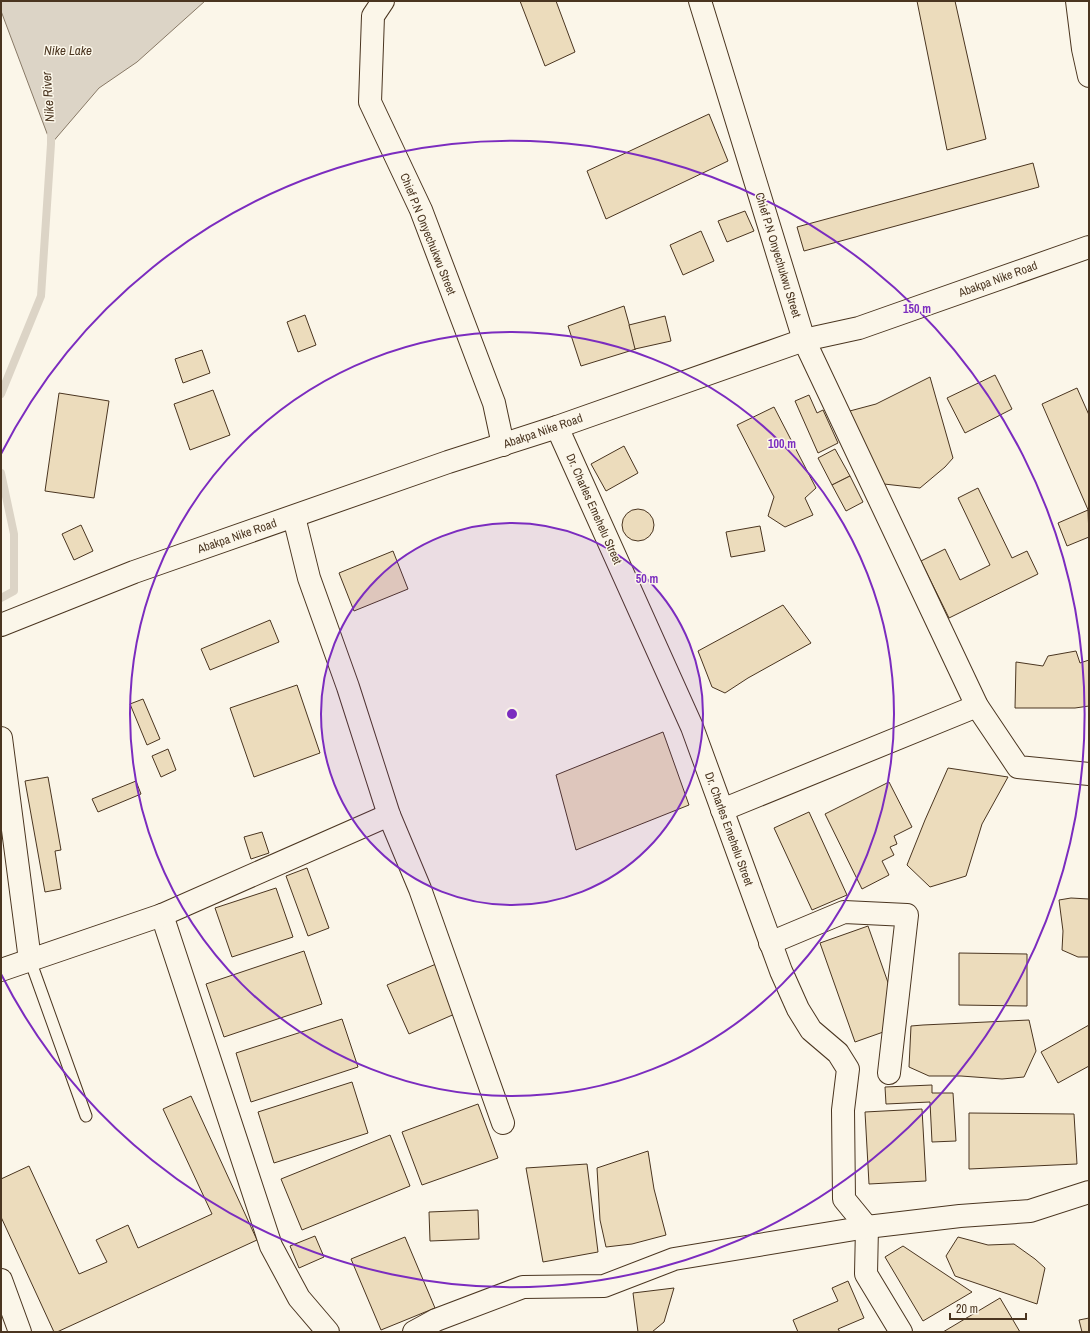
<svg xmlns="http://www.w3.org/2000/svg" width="1090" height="1333" font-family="'Archivo Narrow',sans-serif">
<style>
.water{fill:#dcd4c6;stroke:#887966}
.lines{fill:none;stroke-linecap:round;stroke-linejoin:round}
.stream{stroke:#dcd4c6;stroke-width:8}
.building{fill:#ecdcbc;stroke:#4a3520}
.lane-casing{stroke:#4a3520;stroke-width:13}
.street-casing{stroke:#4a3520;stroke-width:24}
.primary-casing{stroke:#4a3520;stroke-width:24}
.lane{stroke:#fbf6e9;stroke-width:11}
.street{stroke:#fbf6e9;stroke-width:22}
.primary{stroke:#fbf6e9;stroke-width:22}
.ring{fill:none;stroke:#7b2cbf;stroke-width:2}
.labels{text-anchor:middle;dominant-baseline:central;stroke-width:3;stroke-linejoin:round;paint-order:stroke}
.street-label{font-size:12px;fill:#4a3520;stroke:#fbf6e9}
.water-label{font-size:13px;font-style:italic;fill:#4a3520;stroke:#fbf6e9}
.centre{fill:#7b2cbf;stroke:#fbf6e9;stroke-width:2}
.ring-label{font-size:12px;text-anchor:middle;font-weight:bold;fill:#7b2cbf;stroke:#fbf6e9;stroke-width:3;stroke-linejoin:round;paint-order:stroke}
</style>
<rect width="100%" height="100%" fill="#fbf6e9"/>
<!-- water -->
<polygon class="water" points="1,1 205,1 137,62 99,88 51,144 1,11"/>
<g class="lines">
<!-- stream -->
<g class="stream">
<polyline points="1,394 41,296 51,144 51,135"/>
<polyline points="1,473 14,534 14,591 1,598"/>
</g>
</g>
<!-- building -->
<g class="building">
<polygon points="520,1 556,1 575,52 545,66"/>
<polygon points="917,1 955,1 986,139 947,150"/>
<polygon points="709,114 728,161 606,219 587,171"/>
<polygon points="1033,163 1039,187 804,251 797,227"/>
<polygon points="745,211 754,231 727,242 718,221"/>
<polygon points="701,231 714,261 683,275 670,245"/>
<polygon points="624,306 636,349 581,366 568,326"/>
<polygon points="305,315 316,345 298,352 287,322"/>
<polygon points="665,316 671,341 635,349 629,325"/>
<polygon points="202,350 210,373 183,383 175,359"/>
<polygon points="995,375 1012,409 965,433 947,398"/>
<polygon points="930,377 953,458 945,467 920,488 884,484 846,412 876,404"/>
<polygon points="1077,388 1089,415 1089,512 1042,404"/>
<polygon points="213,390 230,435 190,450 174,404"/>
<polygon points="59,393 109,401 94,498 45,491"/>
<polygon points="809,395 817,413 823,410 838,443 818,453 795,401"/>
<polygon points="774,407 816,488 805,498 813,515 785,527 768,516 774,497 737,425"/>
<polygon points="624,446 638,473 606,491 591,464"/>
<polygon points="835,449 850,476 832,485 818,458"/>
<polygon points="850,476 863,502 846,511 832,485"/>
<polygon points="978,488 1012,558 1027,551 1038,574 949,618 921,561 945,549 960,580 990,565 958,498"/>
<circle cx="638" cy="525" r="16"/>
<polygon points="1088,510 1089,537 1067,546 1058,523"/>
<polygon points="81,525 93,551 74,560 62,534"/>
<polygon points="760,526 765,551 731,557 726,532"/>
<polygon points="393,551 408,589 354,611 339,573"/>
<polygon points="783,605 811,643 748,678 725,693 712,687 698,651"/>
<polygon points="270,620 279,642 210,670 201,649"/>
<polygon points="1076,651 1080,663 1089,660 1089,706 1075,708 1015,708 1016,662 1043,666 1048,656"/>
<polygon points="297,685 320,753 254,777 230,708"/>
<polygon points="143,699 160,739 147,745 130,704"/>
<polygon points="663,732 689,805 576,850 556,775"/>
<polygon points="168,749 176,770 161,777 152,756"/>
<polygon points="948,768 1008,777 982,824 966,876 930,887 907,865 925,820"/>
<polygon points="48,777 61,850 55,851 61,889 45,892 25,781"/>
<polygon points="136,781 141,794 98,812 92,799"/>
<polygon points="889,782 912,827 894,836 897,844 890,847 894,855 882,861 889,875 862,889 825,814"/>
<polygon points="809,812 847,895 812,910 774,828"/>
<polygon points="262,832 269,853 251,859 244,837"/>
<polygon points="307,868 329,928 308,936 286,876"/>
<polygon points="276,888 293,937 232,957 215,908"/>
<polygon points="1071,898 1089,899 1089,957 1078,957 1062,950 1063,931 1059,900"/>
<polygon points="868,926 903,1025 855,1042 820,943"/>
<polygon points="304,951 322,1004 224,1037 206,984"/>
<polygon points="959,953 1027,954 1027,1006 959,1005"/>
<polygon points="436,964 457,1013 409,1034 387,985"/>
<polygon points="342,1019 358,1067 251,1102 236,1053"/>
<polygon points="1029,1020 1036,1051 1024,1077 1002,1079 961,1076 929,1076 909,1067 911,1026 923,1025"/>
<polygon points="1089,1025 1089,1066 1058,1083 1041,1052"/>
<polygon points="352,1082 368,1133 274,1163 258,1112"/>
<polygon points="932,1085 932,1093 953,1093 956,1141 932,1142 930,1102 886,1104 885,1087"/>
<polygon points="191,1096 257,1240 57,1332 54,1332 1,1217 1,1179 29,1166 79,1274 107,1262 96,1240 128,1225 138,1248 212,1214 163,1109"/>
<polygon points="478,1104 498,1158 422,1185 402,1132"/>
<polygon points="922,1109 926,1181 869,1184 865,1112"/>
<polygon points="969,1113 1074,1114 1077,1164 969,1169"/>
<polygon points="390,1135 410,1186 302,1230 281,1179"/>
<polygon points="648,1151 654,1189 666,1235 632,1244 606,1247 600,1220 597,1168"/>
<polygon points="587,1164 598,1252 543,1262 526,1168"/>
<polygon points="478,1210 479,1239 430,1241 429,1212"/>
<polygon points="315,1236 324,1257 299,1268 290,1246"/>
<polygon points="405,1237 435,1308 381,1330 351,1259"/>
<polygon points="958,1237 988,1245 1014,1244 1035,1259 1045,1268 1037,1304 955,1276 946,1256"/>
<polygon points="903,1246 972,1292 923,1321 885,1257"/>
<polygon points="848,1281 864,1318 838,1329 840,1332 798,1332 793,1320 838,1301 832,1288"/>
<polygon points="674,1288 664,1322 652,1332 638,1332 633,1293"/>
<polygon points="1000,1298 1020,1332 943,1332"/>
<polygon points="1089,1318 1089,1332 1082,1332 1079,1320"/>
</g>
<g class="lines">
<defs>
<polyline id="lane" points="30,960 86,1116"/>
<g id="street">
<polyline points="383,1 373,16 370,102 421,210 494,403 503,445"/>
<polyline points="700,1 804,340 977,706 1018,767 1089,774"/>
<polyline points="1077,1 1083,49 1089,76"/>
<polyline points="557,427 692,727 781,971 798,1009 811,1030 838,1053 848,1069 843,1110 844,1199 867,1227 866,1274 901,1332"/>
<polyline points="294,517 309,578 348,687 389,815 420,889 503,1123"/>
<polyline points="1,738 30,960"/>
<polyline points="722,810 977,706"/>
<polyline points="162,915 271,1246 299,1298 328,1332"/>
<polyline points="770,943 844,912 907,915 889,1073"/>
<polyline points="1,970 162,915 389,815"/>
<polyline points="1,1280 20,1332"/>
<polyline points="414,1332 436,1320 523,1287 604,1286 674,1259 867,1227 960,1216 1030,1211 1089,1192"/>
</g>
<polyline id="primary" points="1,625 134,572 448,462 557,427 804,340 859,328 1089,247"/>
</defs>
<!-- lane casing -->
<use href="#lane" class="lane-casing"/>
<!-- street casing -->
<use href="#street" class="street-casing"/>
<!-- primary casing -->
<use href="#primary" class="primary-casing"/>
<!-- lane -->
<use href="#lane" class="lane"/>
<!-- street -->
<use href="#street" class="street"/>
<!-- primary -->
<use href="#primary" class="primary"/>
</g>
<!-- distance rings -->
<circle cx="512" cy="714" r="191" fill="#7b2cbf" fill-opacity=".12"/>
<g class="ring">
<circle cx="512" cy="714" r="191"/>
<circle cx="512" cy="714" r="382"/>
<path d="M1 454A573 573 0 1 1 1 974"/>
</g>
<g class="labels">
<!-- street labels -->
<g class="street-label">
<text transform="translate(428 234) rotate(68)">Chief P.N Onyechukwu Street</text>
<text transform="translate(778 255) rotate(73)">Chief P.N Onyechukwu Street</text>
<text transform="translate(998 279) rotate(-20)">Abakpa Nike Road</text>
<text transform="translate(543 431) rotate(-19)">Abakpa Nike Road</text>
<text transform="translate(594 509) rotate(66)">Dr. Charles Emehelu Street</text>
<text transform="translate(237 536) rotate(-19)">Abakpa Nike Road</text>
<text transform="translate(729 829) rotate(70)">Dr. Charles Emehelu Street</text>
</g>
<!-- water labels -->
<g class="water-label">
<text x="68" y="50">Nike Lake</text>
<text transform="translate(48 97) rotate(-94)">Nike River</text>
</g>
</g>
<circle cx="512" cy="714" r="6" class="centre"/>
<g class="ring-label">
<text x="917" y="313">150 m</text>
<text x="782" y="448">100 m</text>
<text x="647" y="583">50 m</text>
</g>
<!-- border -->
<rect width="1090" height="1333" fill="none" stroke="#4a3520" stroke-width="4"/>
<!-- scale -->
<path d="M950 1313v6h76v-6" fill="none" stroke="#4a3520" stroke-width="2"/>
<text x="956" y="1313" font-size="12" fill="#4a3520" stroke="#fbf6e9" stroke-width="3" paint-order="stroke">20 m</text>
</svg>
